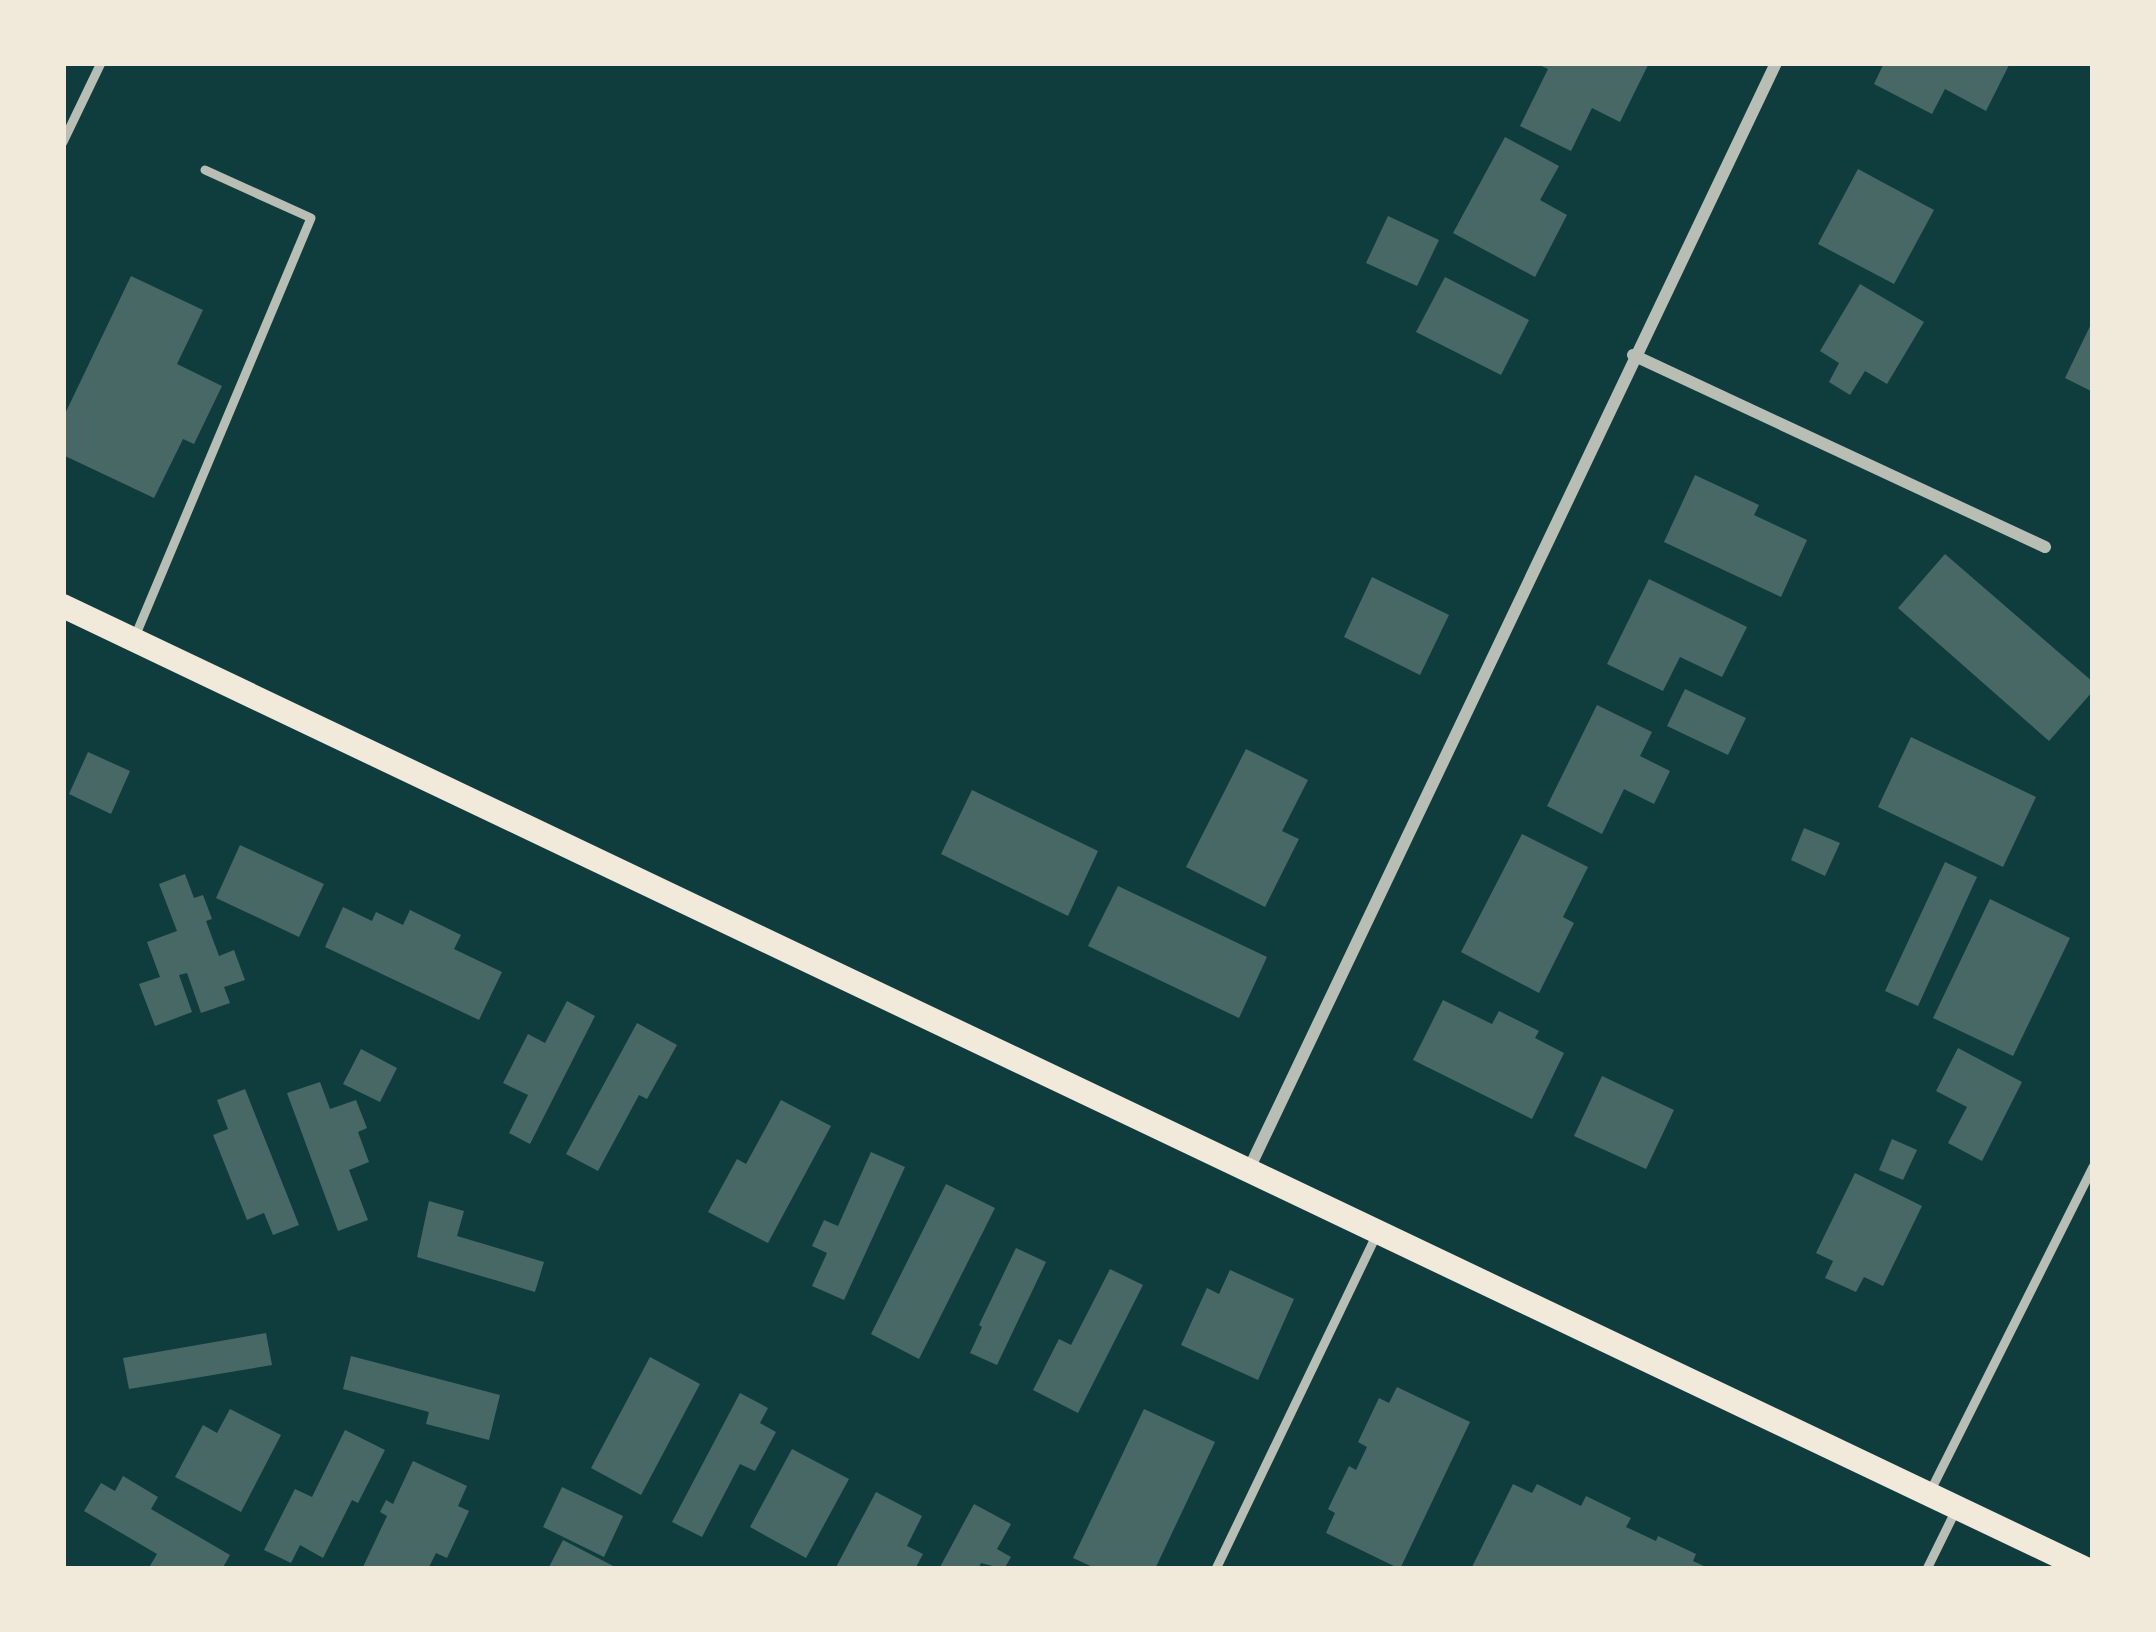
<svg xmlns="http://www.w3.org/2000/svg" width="2156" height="1632" font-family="'DM Sans',sans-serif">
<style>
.building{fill:#486865}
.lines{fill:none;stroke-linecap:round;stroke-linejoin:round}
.service{stroke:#b8beb3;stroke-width:9}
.minor{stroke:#b8beb3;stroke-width:12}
.secondary{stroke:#f1e9da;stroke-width:24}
</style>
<rect width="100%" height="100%" fill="#0f3d3e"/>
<!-- building -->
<g class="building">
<polygon points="1535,63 1649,63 1620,122 1592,108 1571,151 1520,126 1548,69"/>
<polygon points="1884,63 2010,63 1986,111 1945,89 1932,114 1874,84"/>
<polygon points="1505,137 1559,166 1540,200 1567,215 1535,277 1453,233"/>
<polygon points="1858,169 1934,210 1894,284 1818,244"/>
<polygon points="1388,216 1439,240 1417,286 1366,263"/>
<polygon points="131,276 203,310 177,364 222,386 194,444 183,439 154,498 63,455 63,418"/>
<polygon points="1445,277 1529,320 1501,375 1416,332"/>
<polygon points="1860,284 1924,322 1887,384 1865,371 1850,395 1829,382 1839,363 1820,351"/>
<polygon points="2093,320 2093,392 2065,378"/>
<polygon points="1695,475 1759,505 1754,515 1807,540 1781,597 1664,542"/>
<polygon points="1945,554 2093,682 2093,691 2049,741 1898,608"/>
<polygon points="1372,577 1449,615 1420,675 1344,637"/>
<polygon points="1649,579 1747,627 1722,677 1680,657 1663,691 1607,664"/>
<polygon points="1685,689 1746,718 1728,755 1667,726"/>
<polygon points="1597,705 1652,732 1640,756 1670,771 1654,804 1624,789 1602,834 1547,806"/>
<polygon points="1911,737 2036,797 2003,867 1878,807"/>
<polygon points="1246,749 1308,780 1282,831 1299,839 1265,907 1186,867"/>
<polygon points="88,752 130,771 111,814 69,794"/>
<polygon points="972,790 1098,851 1068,916 941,854"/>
<polygon points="1804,828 1840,843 1825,876 1791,860"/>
<polygon points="1522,834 1588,867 1563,917 1574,923 1539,993 1461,952"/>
<polygon points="240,845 324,884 299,937 216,898"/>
<polygon points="1945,862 1977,877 1918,1006 1885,991"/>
<polygon points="185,874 194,898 203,895 212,919 206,921 219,956 234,950 245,980 224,987 230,1003 201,1013 187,973 179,975 192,1012 155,1026 139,984 160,977 147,942 177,931 159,884"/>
<polygon points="1118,886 1267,957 1239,1018 1088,946"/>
<polygon points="1990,899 2070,938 2013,1056 1933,1018"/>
<polygon points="343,907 372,921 376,912 403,925 410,910 461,935 454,949 502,972 479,1020 325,947"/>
<polygon points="1443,1000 1492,1024 1499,1011 1539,1031 1535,1038 1564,1053 1532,1119 1413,1060"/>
<polygon points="567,1001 595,1016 530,1144 509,1133 528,1095 503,1083 528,1034 545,1043"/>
<polygon points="637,1023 677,1045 647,1099 639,1095 598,1171 566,1154"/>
<polygon points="1958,1048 2022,1082 1982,1161 1948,1143 1967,1107 1936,1091"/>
<polygon points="361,1049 397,1068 380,1102 343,1084"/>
<polygon points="1602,1076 1674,1110 1646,1169 1574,1136"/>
<polygon points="320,1082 330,1109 356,1100 367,1128 358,1132 369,1162 349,1170 368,1220 338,1231 287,1093"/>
<polygon points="245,1089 299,1225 273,1235 264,1213 247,1220 213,1135 228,1129 217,1100"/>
<polygon points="781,1100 831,1126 768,1243 708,1212 737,1159 746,1164"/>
<polygon points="1892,1139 1917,1150 1903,1180 1879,1170"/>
<polygon points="871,1152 905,1167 844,1300 812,1286 827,1253 812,1246 824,1220 838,1226"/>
<polygon points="1855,1173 1922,1206 1883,1286 1864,1277 1856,1292 1825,1278 1833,1261 1816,1253"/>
<polygon points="946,1184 995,1208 919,1359 871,1334"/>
<polygon points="429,1201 464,1211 457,1236 544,1262 535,1292 417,1257"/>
<polygon points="1016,1248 1046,1262 997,1365 970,1353 982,1327 979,1325"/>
<polygon points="1110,1269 1143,1285 1078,1413 1033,1390 1059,1339 1071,1345"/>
<polygon points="1230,1270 1294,1299 1258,1380 1181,1345 1207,1288 1219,1294"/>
<polygon points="266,1333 272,1365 129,1389 123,1358"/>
<polygon points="351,1356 500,1395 489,1440 426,1424 429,1412 343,1389"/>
<polygon points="650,1357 700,1384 641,1495 591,1468"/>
<polygon points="1397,1387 1470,1422 1400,1569 1326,1533 1335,1513 1328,1509 1349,1466 1356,1470 1367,1447 1358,1442 1379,1398 1389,1403"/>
<polygon points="740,1393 768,1408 760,1423 776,1432 755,1471 740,1464 702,1537 672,1522"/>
<polygon points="230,1409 281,1435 241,1512 175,1477 203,1425 217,1433"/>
<polygon points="1144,1409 1215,1442 1155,1569 1097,1569 1073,1558"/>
<polygon points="345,1430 385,1450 358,1503 352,1500 323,1558 300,1545 291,1563 264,1550 295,1489 312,1497"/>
<polygon points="792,1449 849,1479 806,1558 750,1527"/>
<polygon points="413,1461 467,1486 458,1506 469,1511 447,1558 436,1553 428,1569 362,1569 387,1516 380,1512 386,1500 393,1504"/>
<polygon points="123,1476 158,1497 151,1509 230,1555 222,1569 155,1569 150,1566 157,1554 84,1511 101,1483 115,1491"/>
<polygon points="1513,1484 1532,1493 1537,1484 1581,1506 1586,1496 1631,1518 1626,1527 1656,1541 1658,1536 1696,1554 1693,1561 1710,1569 1471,1569"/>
<polygon points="562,1487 623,1516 604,1557 543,1527"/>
<polygon points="876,1492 922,1516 907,1546 923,1554 915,1569 835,1569"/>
<polygon points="974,1504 1011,1524 997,1549 1011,1557 1004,1569 981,1563 978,1569 939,1569"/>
<polygon points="563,1540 619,1569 548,1569"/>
</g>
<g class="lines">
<!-- service -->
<g class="service">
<polyline points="63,142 101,63"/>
<polyline points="134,639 311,218 205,170"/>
<polyline points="1931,1490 2093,1167"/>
<polyline points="1216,1569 1377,1234"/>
<polyline points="1927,1569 1957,1508"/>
</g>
<!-- minor -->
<g class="minor">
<polyline points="1633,355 2045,547"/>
<polyline points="1248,1171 1776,63"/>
</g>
<!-- secondary -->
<polyline class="secondary" points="63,606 2086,1569"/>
</g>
<!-- border -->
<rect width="2156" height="1632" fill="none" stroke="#f1e9da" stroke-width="132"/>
</svg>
